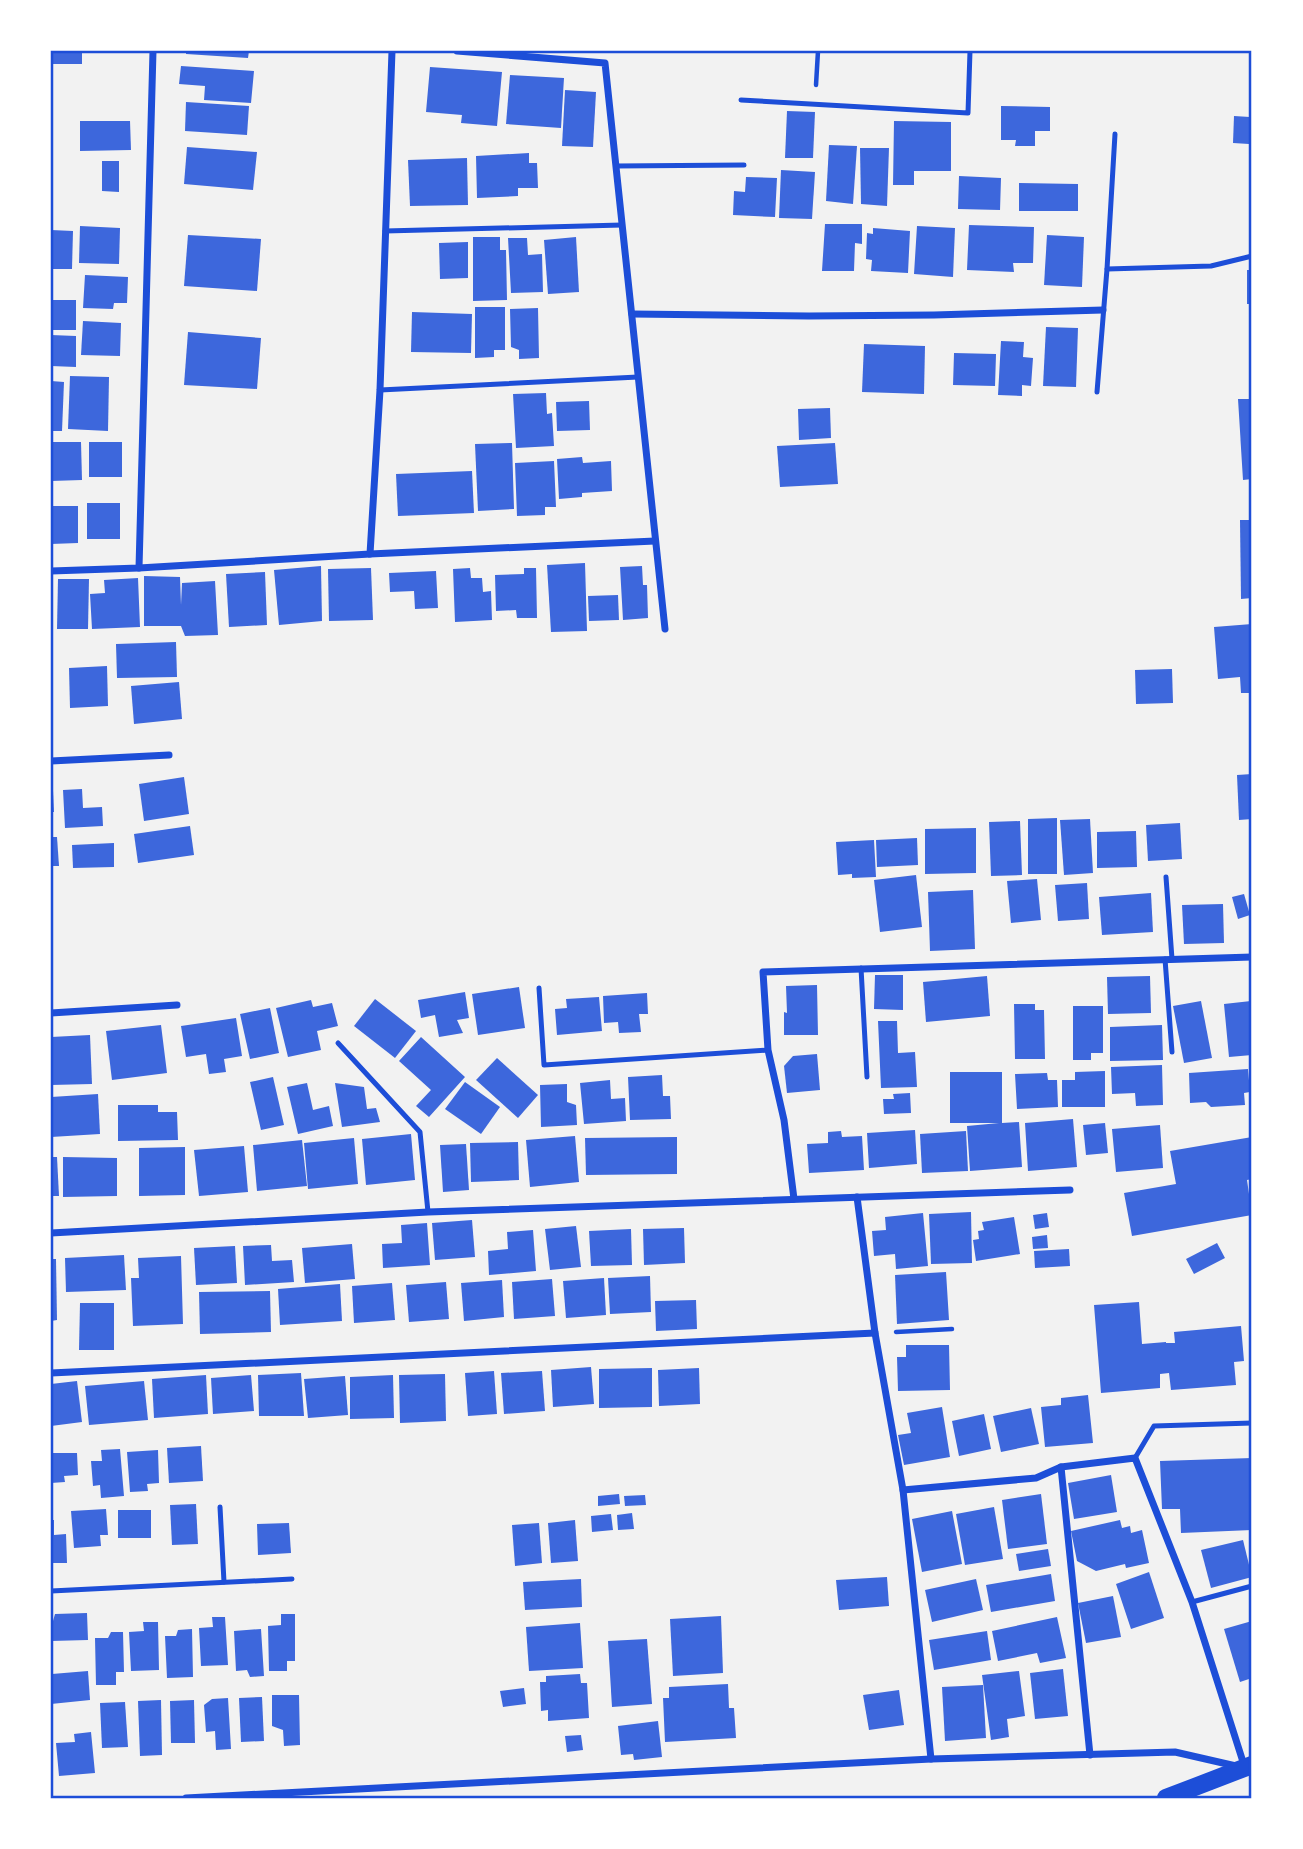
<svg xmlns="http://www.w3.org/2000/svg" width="1303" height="1849" font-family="Mulish,sans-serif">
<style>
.building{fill:#3d67dc}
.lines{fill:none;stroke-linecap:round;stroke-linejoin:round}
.path{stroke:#1d4ed8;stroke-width:4.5}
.service{stroke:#1d4ed8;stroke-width:5}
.minor{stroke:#1d4ed8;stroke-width:7}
.primary{stroke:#1d4ed8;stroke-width:18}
.neatline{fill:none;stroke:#1d4ed8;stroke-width:2.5}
</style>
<rect width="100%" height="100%" fill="#f2f2f2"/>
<!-- building -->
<g class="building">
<rect x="51" y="51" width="31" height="13"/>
<polygon points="186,51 249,51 248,58 186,54"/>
<polygon points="181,66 254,71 251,103 204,100 205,86 179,84"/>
<polygon points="430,67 502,72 497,126 461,123 462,115 426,112"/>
<polygon points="510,75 564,78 561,128 506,124"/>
<polygon points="565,90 596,92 593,147 562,146"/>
<polygon points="186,102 249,106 247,135 185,131"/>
<polygon points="1001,106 1050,107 1050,131 1035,131 1035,146 1015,146 1016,140 1001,140"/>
<polygon points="787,111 815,112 813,158 785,158"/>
<polygon points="1234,116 1250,117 1249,144 1233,143"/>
<polygon points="80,121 130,121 131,150 80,151"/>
<polygon points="894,121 951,122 951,171 914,171 914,185 893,185"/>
<polygon points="829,145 857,146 853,204 826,201"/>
<polygon points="187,147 257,152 253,190 184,184"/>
<polygon points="860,148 889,148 887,206 861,204"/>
<polygon points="529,153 529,163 537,163 538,188 518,188 518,196 477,198 476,156"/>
<polygon points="467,158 468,205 410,206 408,160"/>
<polygon points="102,161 119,161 119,192 102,191"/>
<polygon points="781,170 815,172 812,219 779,218"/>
<polygon points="959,176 1001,178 1000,210 958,209"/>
<polygon points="746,177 777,178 775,217 733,215 734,191 745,192"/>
<polygon points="1019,183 1078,184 1078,211 1019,211"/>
<polygon points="825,224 862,224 862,244 855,243 854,271 822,271"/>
<polygon points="969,225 1034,227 1033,263 1013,263 1014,272 967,270"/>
<polygon points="80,226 120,228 119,264 79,263"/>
<polygon points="917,226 955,228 953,277 914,274"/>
<polygon points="873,228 910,231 908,273 871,271 872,260 866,259 867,233 873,234"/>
<polygon points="51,230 73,231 72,269 51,269"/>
<polygon points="188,235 261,239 257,291 184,286"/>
<polygon points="1047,235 1084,237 1082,287 1044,285"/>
<polygon points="473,237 500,237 500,250 506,250 507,300 473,301"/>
<polygon points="576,237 579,292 548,294 544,240"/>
<polygon points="508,238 527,238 528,255 542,254 543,292 511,293"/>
<polygon points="468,242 468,278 440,279 439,243"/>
<rect x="1247" y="270" width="5" height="34"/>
<polygon points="85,275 128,277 127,303 114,303 113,309 83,308"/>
<rect x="51" y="300" width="25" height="30"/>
<polygon points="475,307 505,307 505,350 494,350 494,357 475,358"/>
<polygon points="538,308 539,358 519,359 519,350 511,347 510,309"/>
<polygon points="412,312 472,314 471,353 411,352"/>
<polygon points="83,321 121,323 120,356 81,355"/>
<polygon points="1046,327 1078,328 1076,387 1043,386"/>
<polygon points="188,332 261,338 257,389 184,385"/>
<polygon points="51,335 76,336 76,367 51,366"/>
<polygon points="1001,341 1024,342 1023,357 1033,358 1031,386 1022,385 1022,396 998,395"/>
<polygon points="864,344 925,346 924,394 862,392"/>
<polygon points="954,353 996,354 995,386 953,385"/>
<polygon points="70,376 109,377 108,431 68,429"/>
<polygon points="51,381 64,382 62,431 51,431"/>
<polygon points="546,393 547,414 552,413 554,446 516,448 513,394"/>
<polygon points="1238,399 1252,399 1252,479 1243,480"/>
<polygon points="589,401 590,430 557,431 556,402"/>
<polygon points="830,408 831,438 799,440 798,409"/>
<polygon points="51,442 81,442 82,480 51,481"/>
<rect x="89" y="442" width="33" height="35"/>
<polygon points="512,443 514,509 478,511 475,444"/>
<polygon points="835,443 838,484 780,487 777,446"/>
<polygon points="582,457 583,463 611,461 612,491 582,493 582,497 559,499 557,459"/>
<polygon points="554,461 556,507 545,507 545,515 517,516 515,463"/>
<polygon points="472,471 474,513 398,516 396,474"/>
<rect x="87" y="503" width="33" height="36"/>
<polygon points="51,506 78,506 78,543 51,544"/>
<polygon points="1240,520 1252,520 1252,598 1241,599"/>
<polygon points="585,563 587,631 551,632 547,565"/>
<polygon points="321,566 322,621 279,625 274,570"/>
<polygon points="642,566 643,585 647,585 648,618 623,620 620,567"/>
<polygon points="371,568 373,620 329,621 328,569"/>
<polygon points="470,568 471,578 482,578 483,592 491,591 492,620 455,622 453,569"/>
<polygon points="524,568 536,568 537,618 517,618 516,610 496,611 495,575 524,574"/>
<polygon points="436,571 438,608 415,609 414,591 390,592 389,573"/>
<polygon points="265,572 267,625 229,627 226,574"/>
<polygon points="144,576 180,577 181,605 182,583 215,581 218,635 185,636 181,626 144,626"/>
<polygon points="138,578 140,627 92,629 90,594 105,593 104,580"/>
<polygon points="58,579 89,579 88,629 57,629"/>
<polygon points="618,595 619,620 589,621 588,596"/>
<polygon points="1252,624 1252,693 1241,693 1240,677 1218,679 1214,627"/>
<polygon points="176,642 177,677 117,678 116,644"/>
<polygon points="107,666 108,706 70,708 69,668"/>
<polygon points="1172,669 1173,703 1136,704 1135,670"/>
<polygon points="179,682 182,719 134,724 131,686"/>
<polygon points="1252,774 1252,819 1239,820 1237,775"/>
<polygon points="184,777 189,814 144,821 139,784"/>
<polygon points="82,789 83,808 102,807 103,826 65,828 63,790"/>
<polygon points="51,791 53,791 54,812 51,812"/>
<polygon points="1057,818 1057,874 1028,874 1028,819"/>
<polygon points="1090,819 1093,873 1064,875 1060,820"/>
<polygon points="1020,821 1022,875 991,876 989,822"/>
<polygon points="1180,823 1182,859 1148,861 1146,825"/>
<polygon points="190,826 194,855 138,863 134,834"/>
<polygon points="976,828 976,873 925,874 925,829"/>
<polygon points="1136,831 1137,867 1097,868 1097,832"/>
<polygon points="51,837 57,837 59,866 51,866"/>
<polygon points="917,838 918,865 877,867 876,840"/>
<polygon points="874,840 876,877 852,878 852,874 838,875 836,842"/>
<polygon points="114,843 114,867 73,868 72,845"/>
<polygon points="916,875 922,927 880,932 874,880"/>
<polygon points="1037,879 1041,920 1011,923 1007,881"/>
<polygon points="1087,883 1089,919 1058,921 1055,885"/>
<polygon points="973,890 975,949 930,951 928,892"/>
<polygon points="1151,893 1153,932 1102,935 1099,897"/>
<polygon points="1244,894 1250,915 1238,919 1232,897"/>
<polygon points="1223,904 1224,943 1184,944 1182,905"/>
<polygon points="875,975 903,975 903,1010 874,1009"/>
<polygon points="987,976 990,1016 926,1022 923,982"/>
<polygon points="1150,976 1151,1013 1108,1014 1107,977"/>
<polygon points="817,985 818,1035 784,1035 784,1012 787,1013 786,986"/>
<polygon points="519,987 525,1028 478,1035 472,994"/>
<polygon points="465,992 469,1018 457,1020 463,1033 439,1037 435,1015 421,1018 418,1000"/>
<polygon points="647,993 648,1014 639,1014 641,1032 619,1033 618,1022 604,1023 603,996"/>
<polygon points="599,997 602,1031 557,1035 555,1009 567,1008 566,999"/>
<polygon points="375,999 416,1031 395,1058 354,1026"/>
<polygon points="311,1000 313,1007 332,1003 338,1026 317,1031 321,1050 288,1057 276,1008"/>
<polygon points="1201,1001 1212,1058 1184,1063 1173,1006"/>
<polygon points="1251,1001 1252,1055 1229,1057 1224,1004"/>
<polygon points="1014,1004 1035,1004 1035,1010 1044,1010 1045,1059 1015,1059"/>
<polygon points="1073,1006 1103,1006 1103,1053 1091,1053 1091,1060 1073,1060"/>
<polygon points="270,1008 279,1053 250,1059 240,1014"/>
<polygon points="236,1018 242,1056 224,1059 226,1072 209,1074 206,1054 186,1057 181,1026"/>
<polygon points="878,1021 897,1021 898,1053 915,1052 917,1087 881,1088"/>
<polygon points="161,1025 167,1073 112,1080 106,1031"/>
<polygon points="1162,1025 1163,1060 1110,1061 1110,1027"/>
<polygon points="90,1035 92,1084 51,1085 51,1037"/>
<polygon points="421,1037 465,1077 429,1117 416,1106 431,1090 399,1061"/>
<polygon points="817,1054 820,1090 787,1093 784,1066 793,1056"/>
<polygon points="497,1058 538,1095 518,1118 476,1080"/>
<polygon points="1162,1065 1163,1105 1136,1106 1135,1093 1112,1094 1111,1067"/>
<polygon points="1248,1069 1250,1092 1244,1093 1245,1105 1211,1107 1206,1102 1190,1103 1189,1073"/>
<polygon points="1105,1071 1105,1107 1062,1107 1062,1080 1075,1080 1075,1072"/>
<polygon points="950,1072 1002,1072 1002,1123 1019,1122 1022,1167 970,1171 967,1126 999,1123 950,1123"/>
<polygon points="1047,1073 1048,1080 1057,1080 1058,1107 1017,1109 1015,1074"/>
<polygon points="662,1075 663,1096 670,1096 671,1119 630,1120 628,1077"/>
<polygon points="273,1077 284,1125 261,1130 250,1082"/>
<polygon points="610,1080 611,1099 625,1098 626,1121 584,1124 580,1083"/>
<polygon points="465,1082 500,1107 481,1134 445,1109"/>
<polygon points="307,1083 313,1110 329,1106 333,1126 298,1134 287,1087"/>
<polygon points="335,1083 364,1087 367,1109 376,1108 380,1122 342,1127"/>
<polygon points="567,1084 567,1102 576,1105 577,1125 541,1127 540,1085"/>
<polygon points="910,1093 911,1113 884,1114 883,1099 894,1099 893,1094"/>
<polygon points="98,1094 100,1134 51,1137 51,1097"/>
<polygon points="118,1105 158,1105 158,1112 177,1112 178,1140 118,1141"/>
<polygon points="1073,1119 1077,1167 1028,1171 1025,1123"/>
<polygon points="1105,1123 1108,1153 1086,1155 1083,1125"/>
<polygon points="1160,1125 1163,1168 1116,1172 1112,1129"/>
<polygon points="915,1130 917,1164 869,1168 867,1133"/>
<polygon points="841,1131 842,1137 862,1136 864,1170 809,1173 807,1144 828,1143 828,1132"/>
<polygon points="966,1131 968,1171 922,1173 920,1134"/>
<polygon points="411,1134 415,1180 366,1185 362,1139"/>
<polygon points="575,1136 579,1182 530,1187 526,1140"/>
<polygon points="677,1137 677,1174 586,1175 585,1138"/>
<polygon points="1252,1137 1252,1179 1247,1180 1252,1215 1132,1236 1124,1193 1176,1184 1170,1151"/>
<polygon points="354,1138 358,1184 308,1189 304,1143"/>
<polygon points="302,1140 307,1186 257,1191 253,1145"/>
<polygon points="518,1142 519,1180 471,1182 470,1143"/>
<polygon points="466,1144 469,1190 443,1192 440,1145"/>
<polygon points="244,1146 248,1192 199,1196 194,1150"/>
<polygon points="185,1147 185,1195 139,1196 139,1148"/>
<polygon points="51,1157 57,1157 59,1196 51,1196"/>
<polygon points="63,1157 117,1158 117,1196 63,1197"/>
<polygon points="971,1212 972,1263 931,1264 929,1214"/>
<polygon points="923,1213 928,1266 896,1269 895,1254 874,1256 872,1231 886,1230 885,1217"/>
<polygon points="1047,1213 1049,1227 1035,1229 1033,1215"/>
<polygon points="1014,1217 1020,1254 976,1261 973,1240 979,1239 978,1231 984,1230 982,1222"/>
<polygon points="472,1220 475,1257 435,1260 432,1223"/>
<polygon points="427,1223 430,1265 383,1268 382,1244 402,1243 401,1225"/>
<polygon points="576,1226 581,1267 550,1270 545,1229"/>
<polygon points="684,1228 685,1263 644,1265 643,1229"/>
<polygon points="631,1229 632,1265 591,1266 589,1231"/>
<polygon points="533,1230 536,1271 489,1275 488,1251 508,1249 507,1232"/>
<polygon points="1047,1235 1048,1248 1033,1249 1032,1237"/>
<polygon points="1217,1243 1225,1258 1194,1274 1186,1259"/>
<polygon points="352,1244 355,1279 305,1283 302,1248"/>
<polygon points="271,1245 272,1261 292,1260 294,1282 245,1285 243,1246"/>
<polygon points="235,1246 237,1283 196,1285 194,1248"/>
<polygon points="1069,1249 1070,1266 1035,1268 1034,1251"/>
<polygon points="124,1255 126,1290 66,1292 65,1258"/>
<polygon points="181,1256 183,1324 133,1326 131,1278 139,1278 138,1258"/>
<polygon points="51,1259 56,1259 57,1320 51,1321"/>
<polygon points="946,1272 949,1320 897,1324 895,1275"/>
<polygon points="650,1276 651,1312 610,1314 608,1278"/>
<polygon points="604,1278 606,1315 566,1318 563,1281"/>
<polygon points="552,1279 555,1316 514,1319 512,1282"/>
<polygon points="502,1280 504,1317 464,1321 461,1283"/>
<polygon points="446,1282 449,1319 409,1322 406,1285"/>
<polygon points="392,1283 395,1320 354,1323 352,1286"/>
<polygon points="340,1284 342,1321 280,1325 278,1289"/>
<polygon points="270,1291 271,1332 200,1334 199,1292"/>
<polygon points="696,1300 697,1329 656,1331 655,1301"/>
<polygon points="1139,1302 1142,1344 1166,1342 1166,1343 1175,1343 1174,1332 1241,1326 1244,1361 1234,1362 1236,1385 1171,1390 1169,1373 1160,1374 1160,1388 1101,1393 1094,1305"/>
<polygon points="80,1303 114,1303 114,1350 79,1350"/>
<polygon points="906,1345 949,1345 950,1390 898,1391 897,1357 906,1357"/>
<polygon points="591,1367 594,1404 553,1407 551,1370"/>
<polygon points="652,1368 652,1407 599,1408 599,1369"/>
<polygon points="699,1368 700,1404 659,1406 658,1370"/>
<polygon points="494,1371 497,1414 468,1416 465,1373"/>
<polygon points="542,1371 545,1411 504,1414 501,1373"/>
<polygon points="301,1373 304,1416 259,1416 258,1375"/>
<polygon points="445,1374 446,1421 400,1423 399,1375"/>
<polygon points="206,1375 208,1414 154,1418 152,1379"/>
<polygon points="251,1375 254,1411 213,1414 211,1378"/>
<polygon points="393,1375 394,1418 350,1419 350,1377"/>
<polygon points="345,1376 348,1415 308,1418 304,1379"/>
<polygon points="77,1381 82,1422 51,1426 51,1384"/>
<polygon points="144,1381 148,1420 89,1425 85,1386"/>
<polygon points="1088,1395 1093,1443 1045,1447 1041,1407 1061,1405 1061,1398"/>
<polygon points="942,1407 950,1457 904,1465 898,1435 911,1433 907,1413"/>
<polygon points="1031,1408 1039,1444 1001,1452 993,1416"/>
<polygon points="984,1414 991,1449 959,1456 952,1421"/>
<polygon points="201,1446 203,1481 169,1483 167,1448"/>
<polygon points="120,1449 124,1496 101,1498 100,1485 93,1486 91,1461 102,1461 101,1450"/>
<polygon points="158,1450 159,1483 147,1484 148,1491 130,1492 127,1452"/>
<polygon points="51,1453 77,1453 78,1475 64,1476 65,1482 51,1483"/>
<polygon points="1252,1458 1252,1530 1181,1533 1180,1509 1162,1509 1160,1461"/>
<polygon points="1111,1475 1117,1512 1074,1519 1068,1483"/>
<polygon points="619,1494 620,1504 598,1506 598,1496"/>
<polygon points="1041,1494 1047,1544 1008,1549 1002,1500"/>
<polygon points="645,1495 646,1505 625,1506 624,1496"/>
<polygon points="196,1504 198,1544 172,1545 170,1505"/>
<polygon points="994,1507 1003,1559 965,1565 956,1514"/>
<polygon points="106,1509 108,1535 100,1535 101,1546 74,1548 71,1511"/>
<rect x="118" y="1510" width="33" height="28"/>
<polygon points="952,1511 962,1564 922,1572 912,1519"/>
<polygon points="632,1513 634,1529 618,1530 617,1515"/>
<polygon points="611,1514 613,1530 592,1532 591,1516"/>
<polygon points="51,1520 54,1520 54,1535 66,1534 67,1563 51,1563"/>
<polygon points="575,1520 578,1561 551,1563 548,1523"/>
<polygon points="1120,1520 1122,1528 1130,1526 1131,1533 1142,1530 1149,1563 1126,1568 1125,1564 1096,1571 1077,1561 1071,1531"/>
<polygon points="289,1523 291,1553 258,1555 257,1524"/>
<polygon points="539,1523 542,1563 515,1566 512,1525"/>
<polygon points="1243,1540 1252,1577 1211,1588 1201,1550"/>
<polygon points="1048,1549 1051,1566 1019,1571 1016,1554"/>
<polygon points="1149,1572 1164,1618 1131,1629 1116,1584"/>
<polygon points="1051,1574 1055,1601 991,1612 986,1585"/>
<polygon points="887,1577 889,1606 839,1610 836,1580"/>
<polygon points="581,1579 582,1607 525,1610 523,1582"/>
<polygon points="976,1579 983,1610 932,1622 925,1590"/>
<polygon points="1113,1596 1121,1637 1086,1643 1078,1603"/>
<polygon points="87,1613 88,1640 51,1641 51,1621 53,1621 55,1614"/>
<polygon points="281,1614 295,1614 295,1661 287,1661 287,1671 269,1671 268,1626 281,1625"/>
<polygon points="721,1616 723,1673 673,1676 670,1619"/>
<polygon points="212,1617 225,1617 228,1665 201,1666 199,1628 213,1627"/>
<polygon points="1057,1617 1066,1658 1040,1663 1037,1653 998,1661 992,1631"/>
<polygon points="1252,1621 1252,1678 1240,1682 1224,1629"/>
<polygon points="143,1622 158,1622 159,1670 131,1671 129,1632 144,1631"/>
<polygon points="580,1623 583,1668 529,1671 526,1627"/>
<polygon points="192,1629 193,1677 167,1678 165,1636 176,1636 178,1630"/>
<polygon points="261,1629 264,1676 250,1677 247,1670 236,1671 234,1631"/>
<polygon points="987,1631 991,1660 934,1670 929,1640"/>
<polygon points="111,1632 123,1632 124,1672 116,1672 116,1685 96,1685 95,1638 108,1638"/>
<polygon points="647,1639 652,1704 612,1707 608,1641"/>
<polygon points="1063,1669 1068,1716 1035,1719 1030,1673"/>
<polygon points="88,1671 90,1700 51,1704 52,1674"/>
<polygon points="1019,1671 1025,1716 1007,1719 1009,1737 991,1740 982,1675"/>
<polygon points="580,1674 581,1683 587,1683 589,1718 548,1721 548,1710 541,1711 540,1682 546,1682 546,1676"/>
<polygon points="728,1684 729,1708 734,1708 736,1738 665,1742 663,1698 669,1698 669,1687"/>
<polygon points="983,1685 986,1738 945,1741 942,1687"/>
<polygon points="524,1688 526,1704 503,1707 500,1691"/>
<polygon points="899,1690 904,1725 869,1730 863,1695"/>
<polygon points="272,1695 299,1695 300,1745 284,1746 283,1730 272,1726"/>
<polygon points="262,1697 264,1741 241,1742 239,1698"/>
<polygon points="228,1698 231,1749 216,1750 215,1731 206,1732 204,1705 212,1699"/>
<polygon points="161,1700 162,1755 140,1756 138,1701"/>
<polygon points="194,1700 195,1743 171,1743 170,1701"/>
<polygon points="125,1702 128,1747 102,1748 100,1703"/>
<polygon points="658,1721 662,1757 634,1760 633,1754 621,1755 618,1726"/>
<polygon points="91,1732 95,1773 59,1776 56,1743 75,1742 74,1734"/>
<polygon points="581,1735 583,1750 567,1752 565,1736"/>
</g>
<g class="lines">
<!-- path -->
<g class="path">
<polyline points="816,85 818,51"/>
<polyline points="896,1332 952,1329"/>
</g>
<!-- service -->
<g class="service">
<polyline points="741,100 968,113 970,51"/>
<polyline points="616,166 744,165"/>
<polyline points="385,231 622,225"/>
<polyline points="1107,269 1211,266 1252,256"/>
<polyline points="380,390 638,377"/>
<polyline points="1097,392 1107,269 1115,134"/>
<polyline points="1166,877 1172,959"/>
<polyline points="1165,959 1172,1052"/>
<polyline points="861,968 867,1077"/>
<polyline points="539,988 544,1065 768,1050"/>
<polyline points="338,1043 420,1132 428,1212"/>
<polyline points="1135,1458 1154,1426 1252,1423"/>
<polyline points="220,1507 224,1582"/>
<polyline points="51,1591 292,1579"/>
<polyline points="1192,1602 1252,1586"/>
</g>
<!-- minor -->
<g class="minor">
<polyline points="457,51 605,63 665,629"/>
<polyline points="632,314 809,316 934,315 1103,310"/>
<polyline points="370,554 655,541"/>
<polyline points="139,568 153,51"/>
<polyline points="51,571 139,568 370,554 380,390 392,51"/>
<polyline points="51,761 169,755"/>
<polyline points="51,1013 177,1005"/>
<polyline points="857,1197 875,1333 903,1490 931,1759"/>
<polyline points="794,1199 784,1120 768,1050 763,972 1252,957"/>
<polyline points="51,1233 428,1212 1070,1190"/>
<polyline points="51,1373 875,1333"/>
<polyline points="1061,1467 1090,1755"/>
<polyline points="903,1490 1036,1478 1061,1467 1135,1458 1192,1602 1244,1765"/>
<polyline points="186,1798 931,1759 1175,1752 1236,1766"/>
</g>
<!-- primary -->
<polyline class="primary" points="1166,1798 1252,1765"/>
</g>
<!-- border -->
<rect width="1303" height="1849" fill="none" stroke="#ffffff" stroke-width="105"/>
<rect x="52" y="52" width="1198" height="1745" class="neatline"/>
</svg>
